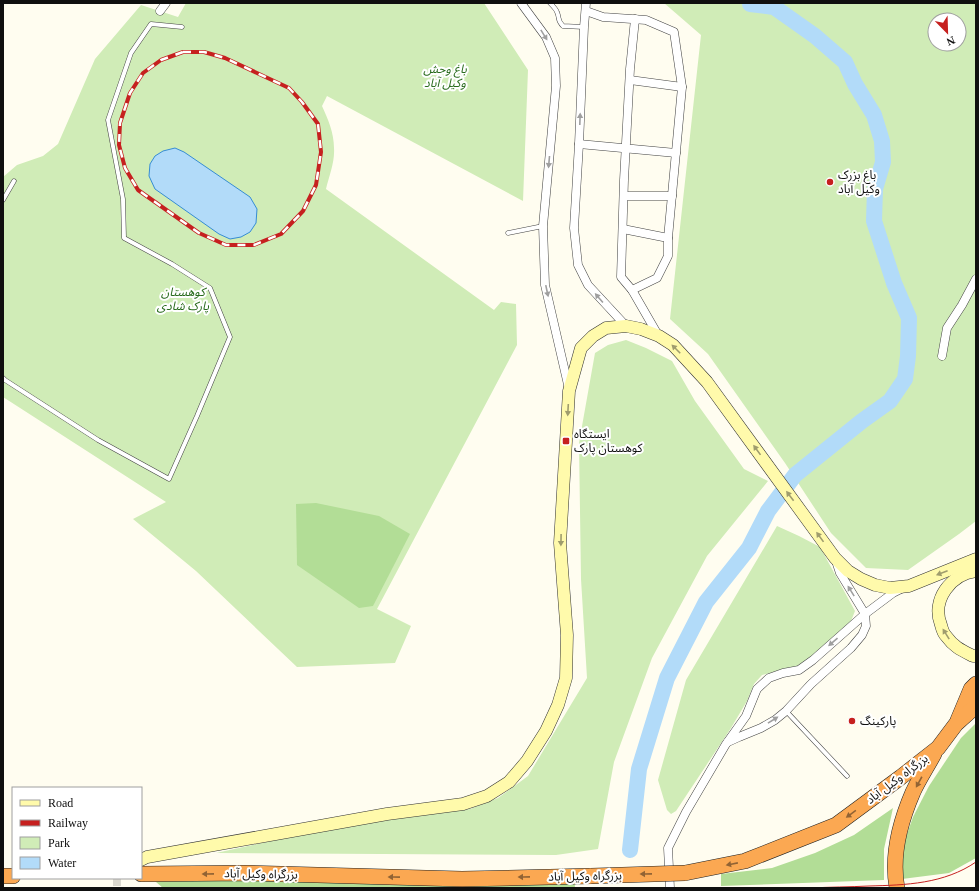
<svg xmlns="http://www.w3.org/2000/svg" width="979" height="891" font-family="'Times New Roman','Noto Sans Arabic',serif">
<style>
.green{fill:#d0ecb7;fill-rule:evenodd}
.forest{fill:#b2dd96}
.water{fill:#b2dbf9;stroke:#358cd4}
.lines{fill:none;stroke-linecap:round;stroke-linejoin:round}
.river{stroke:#b2dbf9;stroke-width:16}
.street-tunnel{stroke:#dbd9ce;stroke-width:8;stroke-dasharray:8 4;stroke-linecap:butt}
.lane-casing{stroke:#424242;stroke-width:5}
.street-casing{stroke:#424242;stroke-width:9}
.secondary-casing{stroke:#313131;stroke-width:13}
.highway-casing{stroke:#202020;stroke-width:16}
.lane{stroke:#fff;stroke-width:4}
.street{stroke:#fff;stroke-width:8}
.secondary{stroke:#fffaab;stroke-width:12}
.highway{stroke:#fba852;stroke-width:15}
.tram{stroke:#c6201f;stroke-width:1}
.rail-casing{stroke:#c6201f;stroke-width:4}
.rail{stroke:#fff;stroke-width:2.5;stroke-dasharray:8;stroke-linecap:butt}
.highway-bridge-casing{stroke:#202020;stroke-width:16;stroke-linecap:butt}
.highway-bridge{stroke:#fba852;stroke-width:15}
.oneway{fill:#9f9f9f}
.oneway2{fill:#9f9c6d}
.oneway3{fill:#916334}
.poi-dot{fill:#c6201f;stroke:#fff;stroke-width:1.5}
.labels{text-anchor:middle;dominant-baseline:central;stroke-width:4;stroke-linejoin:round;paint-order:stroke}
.park-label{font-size:12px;font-style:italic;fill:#276a1b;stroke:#fff}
.poi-label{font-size:12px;fill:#0f0f0f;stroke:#fff;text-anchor:start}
.street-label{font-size:12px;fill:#0f0f0f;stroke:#fff}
</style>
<rect width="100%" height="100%" fill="#fffdf0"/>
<!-- green -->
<g class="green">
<path d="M 186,3 L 484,3 L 528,70 L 523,201 L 327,96 L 322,106 C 328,119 334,133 334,148 C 335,162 329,176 326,189 L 494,310 L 501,302 L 516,304 L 517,345 L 377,609 L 411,626 L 395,663 L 297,667 L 196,571 L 133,519 L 166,502 L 3,397 L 3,177 L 17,165 L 43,156 L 58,144 L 95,59 L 141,5 L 178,17 Z"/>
<path d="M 664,3 L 976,3 L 976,521 L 959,534 L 908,570 L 866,568 L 831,533 L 785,463 L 708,354 L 670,319 L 701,35 ZM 935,20 L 959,20 L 959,44 L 935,44 Z"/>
<polygon points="626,340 646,348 672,361 695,401 744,469 768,481 707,556 652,658 614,762 598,849 556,855 216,853 336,827 470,809 498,798 528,776 587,678 581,579 579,443 595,353 608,345"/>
<polygon points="777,526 799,536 820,547 855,611 851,621 802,665 762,675 754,684 747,701 731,728 676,811 671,814 667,810 658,780 686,680"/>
</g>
<!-- forest -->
<g class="forest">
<polygon points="316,503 379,516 410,534 373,606 359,608 297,565 296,504"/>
<polygon points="976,723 976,858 949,873 902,879 902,848 913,817 929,786 961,738"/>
<polygon points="893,808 884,849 884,880 721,886 721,874 772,868 815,853 854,835"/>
<polygon points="149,876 574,877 575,888 163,888"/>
</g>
<!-- water -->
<polygon class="water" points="175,148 184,152 250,197 257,209 256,223 250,232 241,237 230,239 219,234 155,189 149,176 150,164 155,156 163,151"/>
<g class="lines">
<!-- river -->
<polyline class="river" points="630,850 639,769 667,678 706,602 749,548 768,511 795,475 862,421 890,401 905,379 908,356 909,318 894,283 874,221 875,189 883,162 882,141 874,115 855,84 845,62 815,36 774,7 750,4 750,3"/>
<!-- street-tunnel -->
<polyline class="street-tunnel" points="117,878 117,888"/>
<defs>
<g id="lane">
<path d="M 550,3 C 553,6 556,9 557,12 C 560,19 557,20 563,26 L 584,27"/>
<polyline points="3,200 14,181"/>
<polyline points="508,233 543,226"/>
<polyline points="3,378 5,380 98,440 169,479 197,416 230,337 210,288 172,264 124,238 123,199 108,120 131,53 151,24 182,27"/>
<polyline points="786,711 847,776"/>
</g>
<g id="street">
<polyline points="521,3 546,37 555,58 556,86 543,226 545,285 569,389"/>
<polyline points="586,3 584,27 579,144 574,228 578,265 588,285 626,326"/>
<polyline points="160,11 166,3"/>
<polyline points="586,11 603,17 646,20 674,32 682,87 668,238 668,256 657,278 632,290"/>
<polyline points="635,19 630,69 624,180 621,277 632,290 658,335"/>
<polyline points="630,80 682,87"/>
<polyline points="579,144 676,153"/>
<polyline points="624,196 672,196"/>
<polyline points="623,229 668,238"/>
<polyline points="942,356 947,328 962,305 976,279"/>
<polyline points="728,742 739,737 761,728 775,720 786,711 811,684 851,648 862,635 866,626 865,614 840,573 836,561"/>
<polyline points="670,888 668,848 686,812 726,744 746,716 757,689 769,678 783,673 799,670 813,660 865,614 893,593 901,589"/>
</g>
<g id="secondary">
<path d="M 976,571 C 951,574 931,600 941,625 C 942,629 943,633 946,636 C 954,647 961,650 973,656 L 976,656"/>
<polyline points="141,860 147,857 387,814 463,804 487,796 509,782 527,761 546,731 558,705 566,678 567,635 560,543 569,391 581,348 593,336 606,328 626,326 641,329 659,336 673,345 707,382 835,558 848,571 861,579 875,585 890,588 909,586 976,559"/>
</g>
<g id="highway">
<polyline points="958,720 971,689 976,684"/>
<polyline points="685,873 745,861 836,825 901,777 938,748 956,724 976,706"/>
<polyline points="141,874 248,873 462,879 591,876"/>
<polyline points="3,876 13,876"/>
<path d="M 897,888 C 891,855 900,822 913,792 C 919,779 927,767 934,754"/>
</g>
</defs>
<!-- lane casing -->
<use href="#lane" class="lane-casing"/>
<!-- street casing -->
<use href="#street" class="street-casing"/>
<!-- secondary casing -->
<use href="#secondary" class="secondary-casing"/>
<!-- highway casing -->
<use href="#highway" class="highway-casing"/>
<!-- lane -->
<use href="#lane" class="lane"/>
<!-- street -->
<use href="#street" class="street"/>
<!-- secondary -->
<use href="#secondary" class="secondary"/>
<!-- highway -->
<use href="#highway" class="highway"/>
<!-- tram -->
<path class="tram" d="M 810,888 C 830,887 849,887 869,886 C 906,885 944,884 976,862"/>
<defs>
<polygon id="rail" points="183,52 204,52 225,58 289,88 302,102 318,124 321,152 316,185 303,211 281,234 254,245 226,245 199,233 138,190 125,168 119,145 120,123 130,93 143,73 161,60"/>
</defs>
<!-- rail casing -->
<use href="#rail" class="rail-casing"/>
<!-- rail -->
<use href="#rail" class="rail"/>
<defs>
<polyline id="highway-bridge" points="591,876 685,873"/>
</defs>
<!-- highway-bridge casing -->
<use href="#highway-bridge" class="highway-bridge-casing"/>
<!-- highway-bridge -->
<use href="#highway-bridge" class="highway-bridge"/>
</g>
<!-- one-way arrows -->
<defs><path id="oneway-solid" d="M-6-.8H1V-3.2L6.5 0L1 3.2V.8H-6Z"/></defs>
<g class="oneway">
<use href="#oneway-solid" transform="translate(544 35) rotate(58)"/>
<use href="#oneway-solid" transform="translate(580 119) rotate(-88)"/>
<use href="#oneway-solid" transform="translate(549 162) rotate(95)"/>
<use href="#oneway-solid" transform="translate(547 291) rotate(78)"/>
<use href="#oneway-solid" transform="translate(599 298) rotate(-131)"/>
<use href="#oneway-solid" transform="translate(851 591) rotate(-122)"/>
<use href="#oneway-solid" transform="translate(833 642) rotate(139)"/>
<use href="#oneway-solid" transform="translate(773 720) rotate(-32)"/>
</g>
<g class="oneway2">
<use href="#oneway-solid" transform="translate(676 349) rotate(-135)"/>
<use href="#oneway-solid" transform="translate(568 410) rotate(93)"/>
<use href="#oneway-solid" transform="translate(757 450) rotate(-126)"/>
<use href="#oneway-solid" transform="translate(790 496) rotate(-127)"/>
<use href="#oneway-solid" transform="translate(820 537) rotate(-126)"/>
<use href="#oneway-solid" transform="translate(561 540) rotate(91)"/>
<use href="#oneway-solid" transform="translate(942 573) rotate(159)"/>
<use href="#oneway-solid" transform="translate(946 634) rotate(-122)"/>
</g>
<g class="oneway3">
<use href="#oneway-solid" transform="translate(919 782) rotate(119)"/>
<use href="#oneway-solid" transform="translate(851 814) rotate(144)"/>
<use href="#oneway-solid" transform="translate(732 864) rotate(169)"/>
<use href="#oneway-solid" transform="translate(208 874) rotate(179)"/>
<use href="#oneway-solid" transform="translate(646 874) rotate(179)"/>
<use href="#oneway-solid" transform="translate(394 877) rotate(-179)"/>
<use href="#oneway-solid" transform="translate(524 877) rotate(179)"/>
</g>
<!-- markers -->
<g class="poi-dot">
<circle cx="830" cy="182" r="4"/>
<rect x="562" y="437" width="8" height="8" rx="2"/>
<circle cx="852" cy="721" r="4"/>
</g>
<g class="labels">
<!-- park labels -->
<g class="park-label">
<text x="445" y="69">باغ وحش<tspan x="445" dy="14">وکیل آباد</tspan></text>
<text x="183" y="292">کوهستان<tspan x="183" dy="14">پارک شادی</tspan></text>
</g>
<!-- poi labels -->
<g class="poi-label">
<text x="838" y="175">باغ بزرک<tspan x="838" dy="14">وکیل آباد</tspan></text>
<text x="574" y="434">ایستگاه<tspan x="574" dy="14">کوهستان پارک</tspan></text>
<text x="860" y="721">پارکینگ</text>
</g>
<!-- street labels -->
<g class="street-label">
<text transform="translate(897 779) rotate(-37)">بزرگراه وکیل آباد</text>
<text transform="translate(261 874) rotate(1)">بزرگراه وکیل آباد</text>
<text transform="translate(585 876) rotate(-1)">بزرگراه وکیل آباد</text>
</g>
</g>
<!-- border -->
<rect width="979" height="891" fill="none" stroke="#0f0f0f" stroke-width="8"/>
<!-- legend -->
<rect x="12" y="787" width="130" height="92" fill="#ffffff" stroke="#9f9f9f"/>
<rect x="20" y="800" width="20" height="6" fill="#fffaab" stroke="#9f9f9f"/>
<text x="48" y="807" font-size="12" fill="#0f0f0f">Road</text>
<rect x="20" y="820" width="20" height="6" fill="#c6201f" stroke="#9f9f9f"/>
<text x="48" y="827" font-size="12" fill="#0f0f0f">Railway</text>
<rect x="20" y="837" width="20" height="12" fill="#d0ecb7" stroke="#9f9f9f"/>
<text x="48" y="847" font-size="12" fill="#0f0f0f">Park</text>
<rect x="20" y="857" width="20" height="12" fill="#b2dbf9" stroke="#9f9f9f"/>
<text x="48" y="867" font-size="12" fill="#0f0f0f">Water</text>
<!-- north arrow -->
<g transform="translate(947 32) rotate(157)"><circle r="19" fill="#ffffff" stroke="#9f9f9f"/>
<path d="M0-3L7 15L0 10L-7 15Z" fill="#c6201f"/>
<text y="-6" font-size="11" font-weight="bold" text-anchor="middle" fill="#0f0f0f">N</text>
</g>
</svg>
